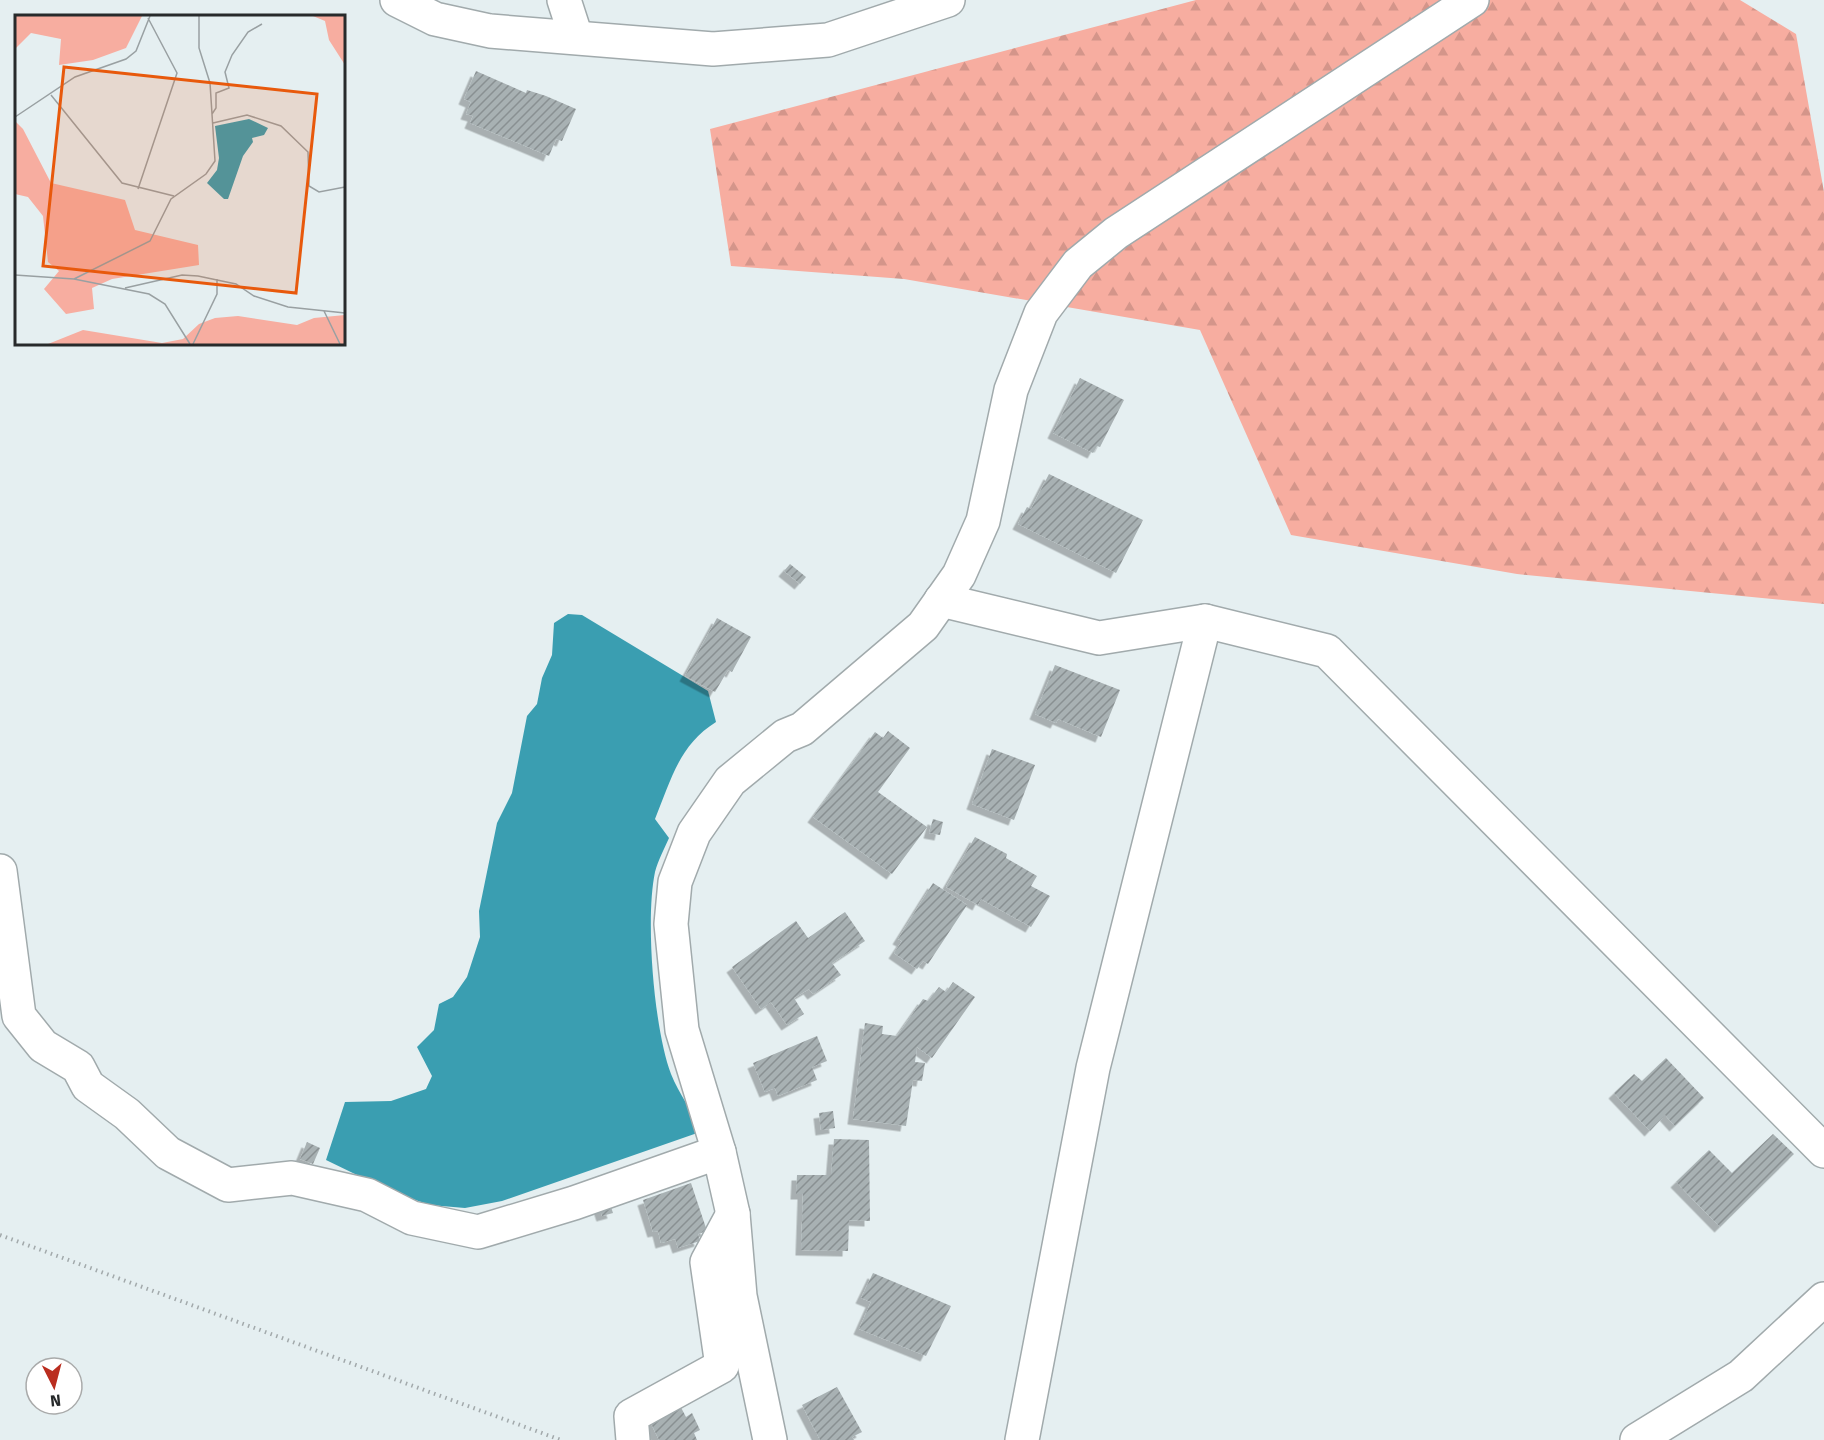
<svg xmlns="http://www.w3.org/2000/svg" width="1824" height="1440" font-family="'Fira Sans',sans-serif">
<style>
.forest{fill:url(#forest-firs)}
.water{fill:#3a9eb1}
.building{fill:url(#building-hatch);filter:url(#shadow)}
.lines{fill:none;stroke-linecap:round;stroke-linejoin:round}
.minor-casing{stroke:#a1aaac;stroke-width:36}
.path{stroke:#a2a9ab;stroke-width:4;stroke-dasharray:1.5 4.5;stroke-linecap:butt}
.minor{stroke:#fff;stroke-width:33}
.inset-road{fill:none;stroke:#99a0a2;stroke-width:1.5}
.view{fill:#e8590c;fill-opacity:0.15;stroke:#e8590c;stroke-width:3}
.inset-edge{fill:none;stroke:#272a2b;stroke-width:3}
</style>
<defs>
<pattern id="forest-firs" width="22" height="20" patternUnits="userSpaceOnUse" patternTransform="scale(1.5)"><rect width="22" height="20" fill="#f7ada0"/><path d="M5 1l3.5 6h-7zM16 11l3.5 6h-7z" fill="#d4958a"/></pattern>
<pattern id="building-hatch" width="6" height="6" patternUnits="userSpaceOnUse" patternTransform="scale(1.5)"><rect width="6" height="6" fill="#a8b1b3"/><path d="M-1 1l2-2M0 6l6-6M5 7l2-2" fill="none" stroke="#899092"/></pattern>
<filter id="shadow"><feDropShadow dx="-5.5" dy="5.5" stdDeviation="0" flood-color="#0004"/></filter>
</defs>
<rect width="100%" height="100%" fill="#e5eff1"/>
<!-- forest -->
<polygon class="forest" points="1196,0 1740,0 1796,34 1824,192 1824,604 1517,574 1291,535 1200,330 904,279 731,266 710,129"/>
<!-- water -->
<path class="water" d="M 568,614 L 582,615 L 708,691 L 716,722 C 679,745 671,780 655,819 L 669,838 C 664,849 658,861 655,872 C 645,920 654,1029 671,1074 C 679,1094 693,1113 703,1131 L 502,1201 L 465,1208 L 430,1205 L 392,1192 L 326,1160 L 345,1102 L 391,1101 L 426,1089 L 432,1076 L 417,1047 L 434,1030 L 439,1004 L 453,997 L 467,977 L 480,937 L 479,911 L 497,823 L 512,793 L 527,716 L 537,704 L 542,678 L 552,655 L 554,623 Z"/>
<!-- building -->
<g class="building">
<polygon points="476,71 526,93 527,90 546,96 576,109 562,141 556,139 549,156 470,123 473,116 466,114 471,102 464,99"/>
<polygon points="1080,378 1124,400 1100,447 1097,446 1093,453 1053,433"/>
<polygon points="1049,474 1143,520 1116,573 1018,524 1027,507 1031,509"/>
<polygon points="790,564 806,577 800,584 784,571"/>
<polygon points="717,618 751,637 732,672 728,670 715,692 685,676"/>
<polygon points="1055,665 1120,690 1101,737 1058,719 1056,723 1035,714"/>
<polygon points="888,731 910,748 878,792 927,827 892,874 813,817 875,732 883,738"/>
<polygon points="992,749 1035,765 1014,820 972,804"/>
<polygon points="933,819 943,822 940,835 929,833"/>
<polygon points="975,837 1007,854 1006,858 1037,876 1031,886 1050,896 1031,927 981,899 978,905 946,887"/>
<polygon points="933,883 967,905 928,964 923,961 917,969 894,953 902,941 898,939"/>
<polygon points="845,912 865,941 832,963 841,975 813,994 809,989 794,998 804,1014 787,1025 771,1002 761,1009 732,967 796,921 808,938"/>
<polygon points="953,982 975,997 932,1058 917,1047 915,1062 925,1063 922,1081 913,1080 906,1126 853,1119 865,1023 883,1026 882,1034 897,1036 923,999 928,1001 939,987 946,992"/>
<polygon points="817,1036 827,1061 812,1067 817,1080 778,1096 775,1088 765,1092 753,1063"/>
<polygon points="1666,1058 1704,1098 1675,1126 1665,1115 1650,1131 1614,1093 1634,1074 1642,1081"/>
<polygon points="833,1111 835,1128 821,1130 819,1113"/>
<polygon points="1773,1134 1794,1154 1720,1227 1676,1182 1709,1150 1732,1173"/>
<polygon points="834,1139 869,1140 870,1221 849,1220 848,1251 801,1250 803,1194 796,1194 797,1175 831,1175"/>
<polygon points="307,1142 320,1148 313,1164 300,1159"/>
<polygon points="691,1183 707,1231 698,1234 700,1241 678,1248 675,1239 661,1243 658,1231 653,1232 643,1200"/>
<polygon points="609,1201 613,1213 602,1216 598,1204"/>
<polygon points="873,1273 951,1306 926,1356 859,1329 871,1302 861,1298"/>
<polygon points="837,1387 862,1432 852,1437 854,1440 820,1440 802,1405"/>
<polygon points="676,1398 686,1417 692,1413 700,1430 694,1433 697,1440 659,1440 646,1413"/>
</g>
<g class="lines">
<defs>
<g id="minor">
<polyline points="397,0 435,19 490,31 713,49 828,40 948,0"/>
<polyline points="564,0 576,37"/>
<polyline points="941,600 1099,638 1205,621 1327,651 1824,1151"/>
<polyline points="0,871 19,1016 43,1046 78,1067 88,1086 127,1114 168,1153 228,1185 292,1178 367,1195 412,1218 478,1232 574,1203 719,1152"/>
<polyline points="633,1440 631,1416 722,1366 707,1262 733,1214"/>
<polyline points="770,1440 740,1296 733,1214 719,1152 682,1030 671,924 675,882 694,833 730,781 785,736 802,729 923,626 959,575 983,521 1011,390 1041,313 1078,264 1116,233 1472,0"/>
<polyline points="1022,1440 1093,1068 1205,621"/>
<polyline points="1637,1440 1741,1376 1824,1299"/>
</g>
</defs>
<!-- minor casing -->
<use href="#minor" class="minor-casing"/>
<!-- path -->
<polyline class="path" points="0,1235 561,1440"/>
<!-- minor -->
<use href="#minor" class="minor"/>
</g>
<!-- overview -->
<g transform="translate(15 15)">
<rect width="330" height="330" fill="#e5eff1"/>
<path d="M 0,1 L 127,1 L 111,33 L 78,45 L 44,50 L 46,24 L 16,18 L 0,34 ZM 298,1 L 330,1 L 330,50 L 314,25 L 310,6 ZM 0,106 L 8,114 L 36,168 L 110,185 L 120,215 L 183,230 L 184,250 L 97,264 L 77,273 L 79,294 L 51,299 L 29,274 L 44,256 L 33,247 L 28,201 L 13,182 L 0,179 ZM 330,300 L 330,329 L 33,329 L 68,315 L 147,328 L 168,324 L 184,309 L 200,303 L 223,301 L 282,310 L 299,303 Z" fill="#f7ada0"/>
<path d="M 234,104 L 253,113 L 249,120 L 237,123 L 238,127 L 228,141 L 213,184 L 209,184 L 192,168 L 202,155 L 204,143 L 200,111 Z" fill="#3a9eb1"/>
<path class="inset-road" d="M 36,80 L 107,168 L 159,181M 197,99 L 201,93 L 201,78 L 214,73 L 210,57 L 217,40 L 233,17 L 247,9M 0,102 L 60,62 L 111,44 L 121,36 L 135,1M 198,108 L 232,100 L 266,111 L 293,137 L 294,171 L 304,177 L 330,172M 123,174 L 162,58 L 133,3M 0,260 L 59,264 L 134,279 L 150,289 L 175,329M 59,264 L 135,226 L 156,184 L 191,159 L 200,146 L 195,68 L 184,33 L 184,1M 110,273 L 167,260 L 183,261 L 221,269 L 239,281 L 273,292 L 330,298M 309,296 L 325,329M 178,329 L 202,279 L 202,264"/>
<path class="view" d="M 49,52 L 302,79 L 281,278 L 28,251 Z"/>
<rect width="330" height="330" class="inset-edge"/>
</g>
<!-- north arrow -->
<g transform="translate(54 1386) rotate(174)"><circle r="28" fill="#ffffff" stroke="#a9aaaa" stroke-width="1.5"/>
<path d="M0-4.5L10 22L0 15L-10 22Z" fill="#ba2d1f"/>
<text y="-9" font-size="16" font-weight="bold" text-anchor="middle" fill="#272a2b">N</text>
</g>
</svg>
